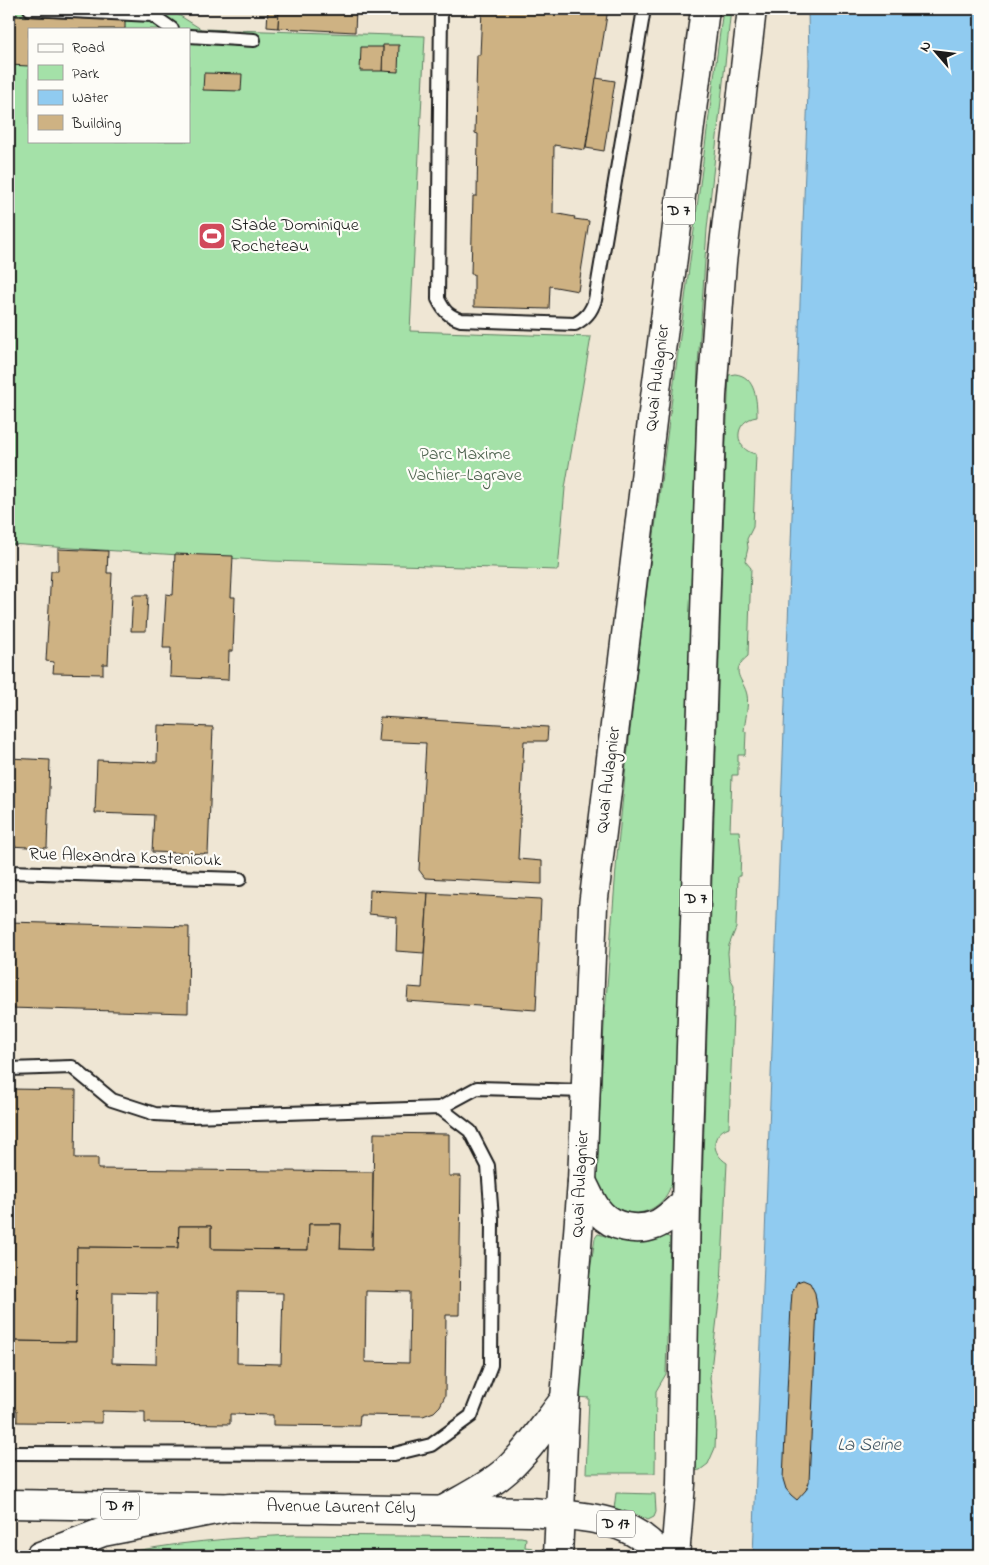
<svg xmlns="http://www.w3.org/2000/svg" width="989" height="1565" font-family="'Indie Flower',sans-serif">
<style>
.green{fill:#a4e1a8;stroke:#607e62;fill-rule:evenodd}
.water{fill:#90cbf0;stroke:#62859b}
.building{fill:#ceb283;stroke:#1c1c1c;fill-rule:evenodd}
.lines{fill:none;stroke-linecap:round;stroke-linejoin:round}
.service-casing{stroke:#1c1c1c;stroke-width:16}
.primary-casing{stroke:#1c1c1c;stroke-width:31}
.trunk-casing{stroke:#1c1c1c;stroke-width:31}
.service{stroke:#fdfcf7;stroke-width:12}
.primary{stroke:#fdfcf7;stroke-width:28}
.trunk{stroke:#fdfcf7;stroke-width:28}
.labels{text-anchor:middle;dominant-baseline:central;stroke-width:4.5;stroke-linejoin:round;paint-order:stroke}
.shield{fill:#fdfcf7;stroke:#605f5e;stroke-width:1}
.shield-label{font-size:16px;font-weight:bold;fill:#1c1c1c}
.poi-label{font-size:18px;fill:#1c1c1c;stroke:#fdfcf7;text-anchor:start}
.street-label{font-size:18px;fill:#1c1c1c;stroke:#fdfcf7}
.park-label{font-size:18px;fill:#4c614d;stroke:#fdfcf7}
.water-label{font-size:19px;font-style:italic;fill:#455966;stroke:#fdfcf7}
</style>
<rect width="100%" height="100%" fill="#efe6d4"/>
<filter id="ink" filterUnits="userSpaceOnUse"><feTurbulence type="fractalNoise" baseFrequency=".02" numOctaves="2"/><feDisplacementMap in="SourceGraphic" scale="10" xChannelSelector="R" yChannelSelector="G"/><feConvolveMatrix kernelMatrix="1 2 1 2 8 2 1 2 1" color-interpolation-filters="sRGB"/></filter>
<g filter="url(#ink)">
<!-- green -->
<g class="green">
<path d="M 9,9 L 169,9 L 201,29 L 425,36 L 410,331 L 591,337 L 565,488 L 558,570 L 272,561 L 9,544 ZM 29,29 L 189,29 L 189,141 L 29,141 Z"/>
<path d="M 723,9 L 731,9 L 707,229 L 698,366 L 673,1175 C 670,1210 631,1227 606,1199 C 602,1195 599,1187 596,1182 L 604,1026 L 617,856 L 626,766 L 642,627 Z"/>
<path d="M 735,374 C 756,376 757,401 757,417 C 733,420 733,450 756,454 L 753,527 L 747,539 L 748,548 L 745,561 L 751,568 L 748,656 C 728,672 744,679 747,695 C 749,704 745,721 744,731 L 746,732 L 745,755 L 738,755 L 738,775 L 732,775 L 730,831 L 739,831 L 741,853 L 740,876 L 738,876 L 736,928 L 729,945 L 728,953 L 730,978 L 734,985 L 729,1127 C 710,1134 711,1153 727,1163 L 721,1284 L 710,1378 L 716,1425 L 715,1448 L 708,1464 L 700,1470 L 693,1471 L 726,441 L 729,375 Z"/>
<path d="M 598,1234 C 604,1235 608,1238 614,1239 C 631,1245 648,1241 665,1235 L 670,1238 L 666,1374 L 656,1391 L 655,1473 L 586,1473 L 589,1398 L 577,1397 L 589,1278 L 595,1238 Z"/>
<polygon points="616,1493 655,1494 656,1512 654,1517 648,1520 633,1513 614,1509"/>
<path d="M 293,1535 L 521,1537 L 526,1538 L 525,1547 L 533,1548 L 532,1556 L 112,1556 C 172,1542 232,1538 293,1535 Z"/>
</g>
<!-- water -->
<polygon class="water" points="808,9 980,9 980,1556 753,1556 809,64"/>
<!-- building -->
<g class="building">
<polygon points="268,9 279,9 278,28 267,27"/>
<polygon points="279,9 356,9 355,32 278,28"/>
<polygon points="482,9 608,9 585,150 554,145 553,213 575,217 574,219 589,221 578,291 550,286 549,309 474,307 474,274 471,274 473,196 477,196 478,134 475,133 477,55 480,55"/>
<polygon points="9,16 125,20 125,29 29,29 29,66 9,65"/>
<polygon points="383,45 399,45 398,72 382,71"/>
<polygon points="361,47 383,47 382,71 360,71"/>
<polygon points="204,73 242,74 241,91 203,90"/>
<polygon points="596,78 615,81 604,151 586,148"/>
<polygon points="58,549 108,551 107,573 112,573 108,664 103,664 103,674 53,673 54,662 46,661 51,571 58,571"/>
<polygon points="175,554 233,556 231,597 235,597 233,651 229,651 228,680 170,677 171,648 163,648 166,594 173,595"/>
<polygon points="133,595 148,595 146,631 131,631"/>
<polygon points="380,717 548,727 547,741 524,741 518,859 542,861 542,884 425,878 419,870 426,743 378,741"/>
<polygon points="158,725 213,727 208,854 152,852 154,815 95,813 97,760 157,762"/>
<polygon points="9,758 50,760 47,848 9,846"/>
<polygon points="370,890 428,893 424,953 396,951 397,917 369,914"/>
<polygon points="428,893 541,899 536,1010 407,1001 408,987 422,988"/>
<polygon points="9,922 189,927 188,1013 9,1008"/>
<polygon points="9,1089 76,1090 75,1158 98,1158 98,1169 373,1172 372,1250 340,1249 341,1224 309,1224 308,1250 211,1249 211,1226 179,1226 178,1248 77,1247 76,1342 9,1341"/>
<path d="M 374,1133 L 449,1134 L 449,1176 L 461,1176 L 459,1315 L 446,1315 L 445,1396 L 440,1406 L 434,1412 L 423,1416 L 360,1415 L 359,1426 L 273,1425 L 273,1415 L 230,1414 L 230,1424 L 145,1423 L 145,1412 L 102,1411 L 102,1423 L 17,1422 L 17,1410 L 9,1410 L 9,1341 L 76,1342 L 77,1247 L 178,1248 L 179,1226 L 211,1226 L 211,1249 L 308,1250 L 309,1224 L 341,1224 L 340,1249 L 372,1250 ZM 366,1291 L 410,1292 L 409,1363 L 365,1362 ZM 113,1292 L 157,1293 L 156,1364 L 112,1363 ZM 238,1292 L 283,1293 L 281,1364 L 237,1363 Z"/>
<polygon points="803,1280 810,1283 815,1293 817,1307 809,1482 806,1490 797,1500 791,1495 786,1489 783,1479 791,1306 792,1293 797,1282"/>
</g>
<g class="lines">
<defs>
<g id="service">
<polyline points="30,9 152,15 172,29"/>
<path d="M 441,9 L 438,299 C 444,311 448,316 461,320 L 575,324 C 586,318 591,312 595,300 L 644,9"/>
<polyline points="189,36 254,40"/>
<polyline points="9,872 240,879"/>
<polyline points="9,1069 72,1067 112,1100 155,1114 190,1116 440,1108 470,1131 488,1166 492,1219 491,1365 471,1416 431,1445 394,1454 9,1453"/>
<polyline points="440,1108 477,1088 586,1091"/>
</g>
<g id="primary">
<path d="M 582,1182 C 588,1192 592,1205 600,1213 C 612,1227 637,1232 655,1225 C 666,1221 676,1209 686,1202"/>
<path d="M 9,1504 L 530,1512 C 574,1516 632,1515 661,1556"/>
<path d="M 445,1509 C 466,1497 489,1486 507,1470 C 529,1450 547,1422 565,1399"/>
<polyline points="558,1556 565,1399 582,1182 593,906 653,413 705,9"/>
<polyline points="675,1556 681,1484 686,1202 712,396 722,262 752,9"/>
</g>
<polyline id="trunk" points="40,1556 103,1532 231,1507"/>
</defs>
<!-- service casing -->
<use href="#service" class="service-casing"/>
<!-- primary casing -->
<use href="#primary" class="primary-casing"/>
<!-- trunk casing -->
<use href="#trunk" class="trunk-casing"/>
<!-- service -->
<use href="#service" class="service"/>
<!-- primary -->
<use href="#primary" class="primary"/>
<!-- trunk -->
<use href="#trunk" class="trunk"/>
</g>
</g>
<!-- icons -->
<defs>
<symbol id="stadium-square" viewBox="-11 -11 22 22"><rect x="-9" y="-9" width="18" height="18" rx="4" fill="#d1495b" stroke="#fdfcf7"/><path d="M0-5a6.5 5 0 1 0 0 10a6.5 5 0 1 0 0-10ZM-3.5-1.8h7v3.6h-7Z" fill="#fff"/></symbol>
</defs>
<g fill-rule="evenodd">
<use href="#stadium-square" x="196" y="220" width="32" height="32"/>
</g>
<g class="labels">
<!-- shield labels -->
<g class="shield">
<rect x="663" y="197.5" width="32" height="27" rx="4"/>
<rect x="680" y="885.5" width="32" height="27" rx="4"/>
<rect x="101" y="1492.5" width="38" height="27" rx="4"/>
<rect x="597" y="1510.5" width="38" height="27" rx="4"/>
</g>
<g class="shield-label">
<text x="679" y="211">D 7</text>
<text x="696" y="899">D 7</text>
<text x="120" y="1506">D 17</text>
<text x="616" y="1524">D 17</text>
</g>
<!-- poi labels -->
<g class="poi-label">
<text x="231" y="226">Stade Dominique<tspan x="231" dy="21">Rocheteau</tspan></text>
</g>
<!-- street labels -->
<g class="street-label">
<text transform="translate(658 378) rotate(-83)">Quai Aulagnier</text>
<text transform="translate(609 780) rotate(-83)">Quai Aulagnier</text>
<text transform="translate(125 858) rotate(2)">Rue Alexandra Kosteniouk</text>
<text transform="translate(581 1184) rotate(-87)">Quai Aulagnier</text>
<text transform="translate(341 1508) rotate(1)">Avenue Laurent Cély</text>
</g>
<!-- park labels -->
<g class="park-label">
<text x="465" y="455">Parc Maxime<tspan x="465" dy="21">Vachier-Lagrave</tspan></text>
</g>
<!-- water labels -->
<g class="water-label">
<text x="869" y="1445">La Seine</text>
</g>
</g>
<!-- margin -->
<rect width="989" height="1565" fill="none" stroke="#fdfcf7" stroke-width="30"/>
<rect x="15" y="15" width="959" height="1535" fill="none" stroke="#1c1c1c" stroke-width="2" filter="url(#ink)"/>
<!-- legend -->
<rect x="28" y="28" width="162" height="115" fill="#fdfcf7" stroke="#a3a29f"/>
<rect x="38" y="44" width="25" height="8" fill="#fdfcf7" stroke="#a3a29f"/>
<text x="72" y="52" font-size="15" fill="#1c1c1c">Road</text>
<rect x="38" y="65" width="25" height="15" fill="#a4e1a8" stroke="#a3a29f"/>
<text x="72" y="78" font-size="15" fill="#1c1c1c">Park</text>
<rect x="38" y="90" width="25" height="15" fill="#90cbf0" stroke="#a3a29f"/>
<text x="72" y="102" font-size="15" fill="#1c1c1c">Water</text>
<rect x="38" y="115" width="25" height="15" fill="#ceb283" stroke="#a3a29f"/>
<text x="72" y="128" font-size="15" fill="#1c1c1c">Building</text>
<!-- north arrow -->
<g transform="translate(936 52) rotate(298)" stroke="#fdfcf7" stroke-width="4" paint-order="stroke">
<path d="M0-4L9 19L0 12L-9 19Z" fill="#1c1c1c"/>
<text y="-8" font-size="14" font-weight="bold" text-anchor="middle" fill="#1c1c1c">N</text>
</g>
</svg>
